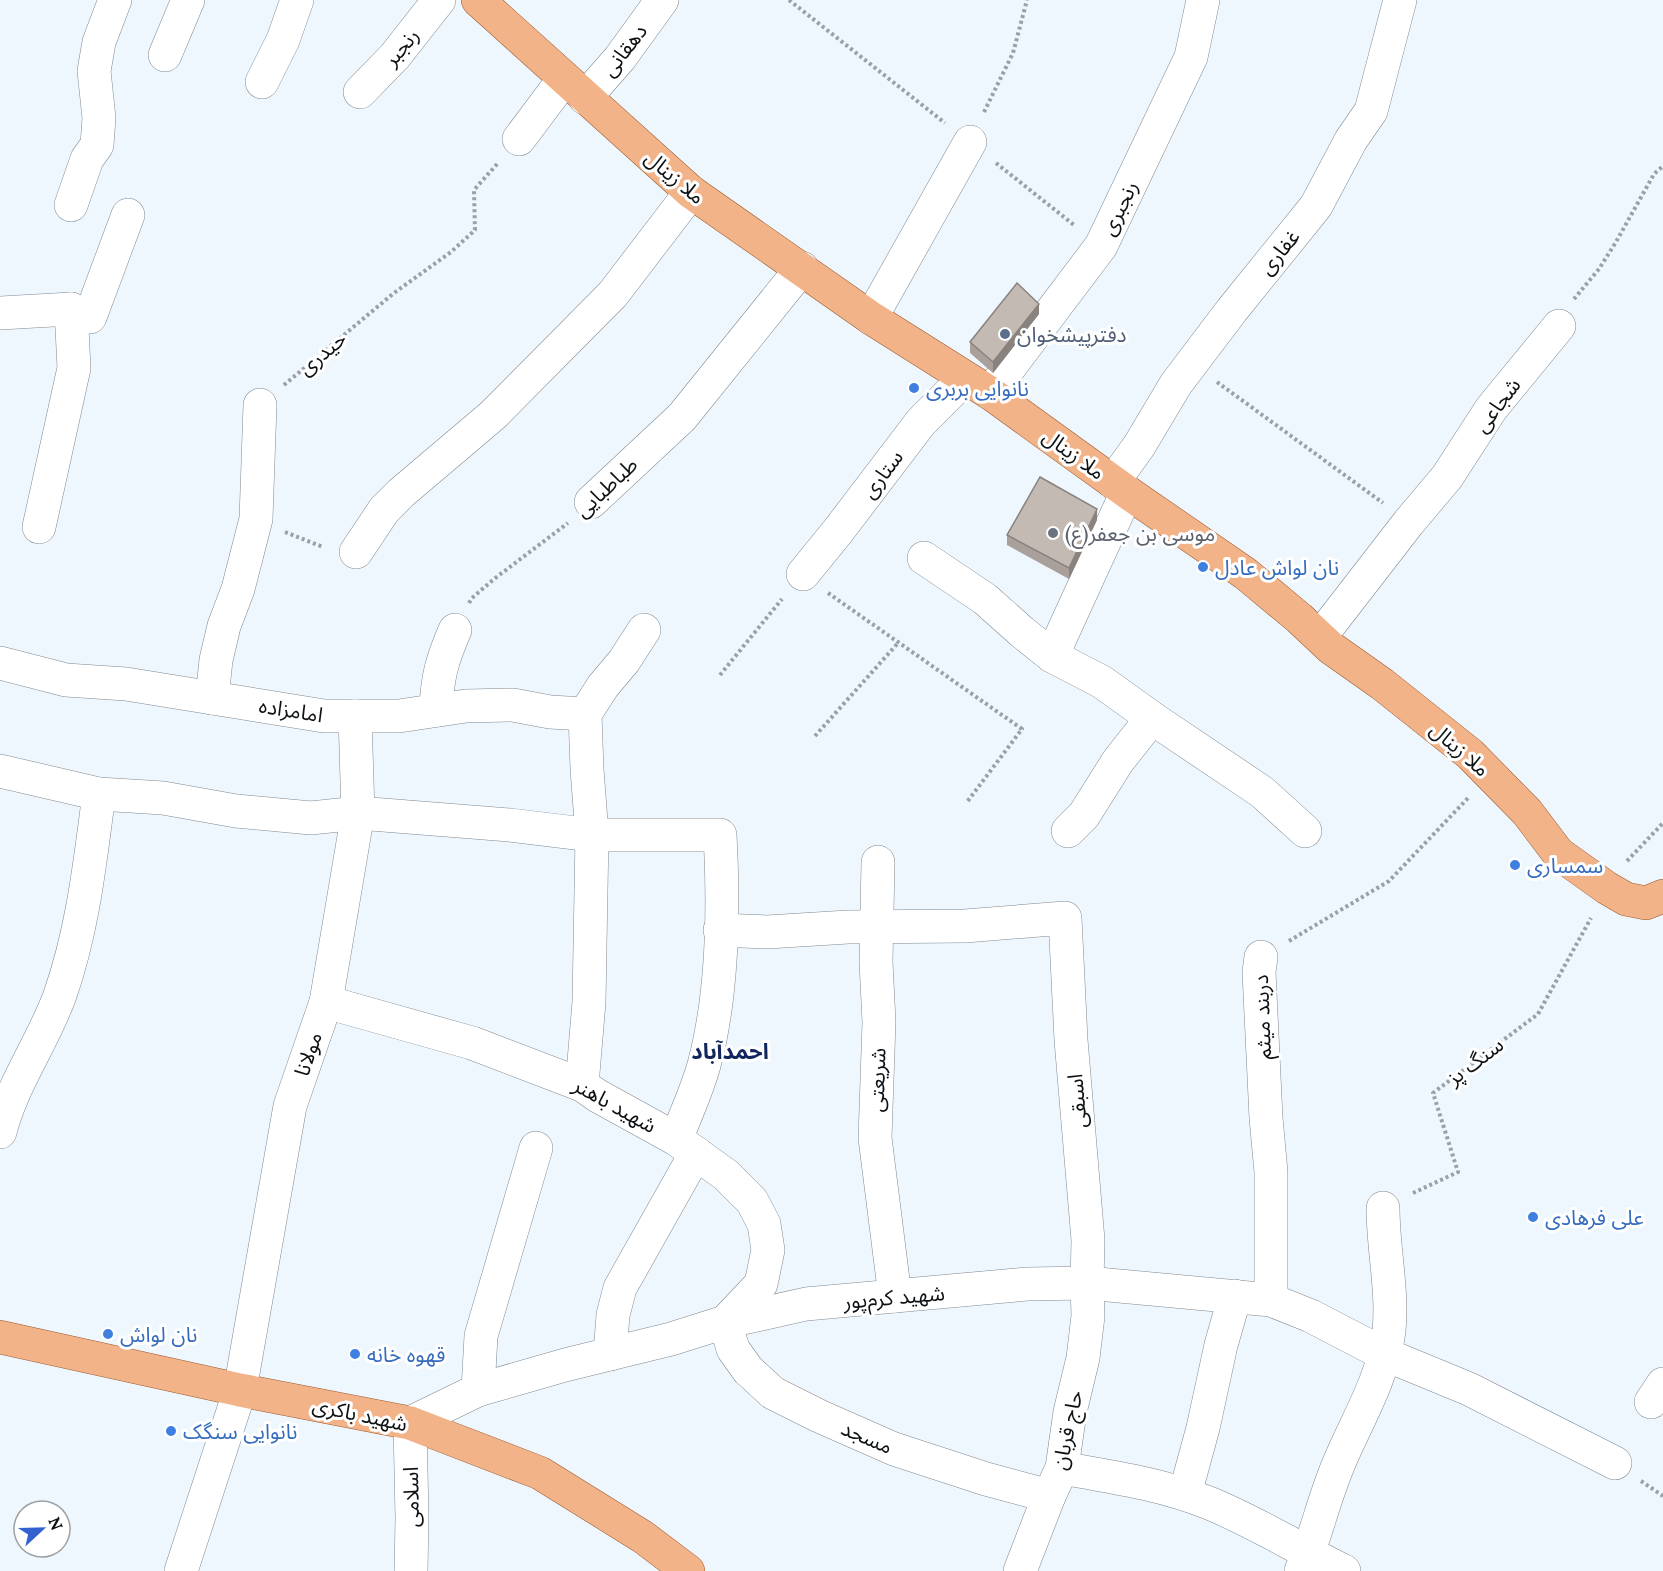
<svg xmlns="http://www.w3.org/2000/svg" width="1663" height="1571" font-family="Lora,'Noto Sans Arabic',serif">
<style>
.lines{fill:none;stroke-linecap:round;stroke-linejoin:round}
.minor-casing{stroke:#818990;stroke-width:34}
.major-casing{stroke:#9d5a2d;stroke-width:34}
.path{stroke:#9aa0a6;stroke-width:4;stroke-dasharray:3 3;stroke-linecap:butt}
.minor{stroke:#fff;stroke-width:33}
.major{stroke:#f2b389;stroke-width:33}
.wall{fill:#a9a09b}
.shaded-wall{fill:#89827e}
.building{fill:#c4bab4;stroke:#89827e;stroke-width:1.5}
.service-dot{fill:#5c6f8a;stroke:#fff;stroke-width:2}
.shop-dot{fill:#3f7fe0;stroke:#fff;stroke-width:2}
.worship-dot{fill:#6b7280;stroke:#fff;stroke-width:2}
.labels{text-anchor:middle;dominant-baseline:central;stroke-width:6;stroke-linejoin:round;paint-order:stroke}
.street-label{font-size:21px;fill:#0f1214;stroke:#fff}
.service-label{font-size:21px;fill:#4e5e75;stroke:#fff;text-anchor:start}
.shop-label{font-size:21px;fill:#366cbe;stroke:#fff;text-anchor:start}
.worship-label{font-size:21px;fill:#5b616d;stroke:#fff;text-anchor:start}
.neighbourhood-label{font-size:22px;font-weight:bold;fill:#10265c;stroke:#fff}
</style>
<rect width="100%" height="100%" fill="#eef6fe"/>
<g class="lines">
<defs>
<g id="minor">
<polyline points="165,55 188,0"/>
<polyline points="262,82 283,40 297,0"/>
<polyline points="360,92 395,56 439,0"/>
<polyline points="585,98 620,58 662,0"/>
<polyline points="519,139 564,79"/>
<polyline points="71,205 87,159 97,145 99,118 94,71 99,42 115,0"/>
<polyline points="0,313 71,309 90,317 128,215"/>
<polyline points="871,318 970,142"/>
<polyline points="990,393 1101,246 1191,57 1203,0"/>
<polyline points="1113,482 1139,446 1176,384 1232,310 1316,206 1351,140 1371,111 1400,0"/>
<polyline points="591,502 682,417 802,268"/>
<polyline points="39,527 74,368 71,309"/>
<polyline points="356,552 384,510 401,493 493,415 613,294 691,192"/>
<polyline points="924,558 985,599 1022,632 1052,656 1102,682 1152,718 1262,792 1305,831"/>
<polyline points="803,574 838,531 921,422 965,378"/>
<polyline points="1320,637 1409,522 1447,477 1491,409 1559,326"/>
<polyline points="1052,656 1127,492"/>
<polyline points="0,663 66,680 126,684 324,716 399,716 466,706 513,705 550,712 585,714"/>
<polyline points="212,698 216,660 224,626 238,589 256,519 260,405"/>
<path d="M 436,710 C 437,678 442,660 455,630"/>
<path d="M 0,771 L 99,794 L 163,798 L 236,811 L 311,818 L 358,813 L 510,825 L 592,835 L 720,835 C 724,908 723,994 704,1065 C 697,1090 686,1114 676,1139"/>
<polyline points="1068,831 1084,815 1118,761 1152,718"/>
<polyline points="878,862 876,962 879,1022 875,1138 895,1296"/>
<polyline points="720,930 767,932 848,927 965,926 1065,918 1071,1040 1088,1240 1087,1283 1088,1316 1083,1358 1070,1412 1062,1468 1049,1496 1020,1571"/>
<polyline points="1261,957 1259,972 1266,1118 1271,1172 1271,1300"/>
<polyline points="326,1002 472,1043 582,1085 598,1096 676,1139 726,1175 752,1201 764,1224 768,1250 761,1284 725,1322 733,1349 748,1370 773,1393 819,1416 894,1449 986,1479 1049,1496"/>
<polyline points="582,1085 589,1002 592,835 587,769 585,714 603,686 624,661 644,630"/>
<path d="M 0,1132 C 12,1084 43,1042 60,995 C 83,929 90,862 99,794"/>
<polyline points="610,1354 613,1315 620,1288 696,1153"/>
<polyline points="478,1390 481,1336 536,1148"/>
<polyline points="1651,1402 1663,1384"/>
<path d="M 1062,1468 C 1113,1477 1161,1484 1209,1503 C 1256,1522 1298,1549 1344,1571"/>
<polyline points="1185,1494 1203,1428 1221,1345 1235,1296"/>
<polyline points="181,1571 240,1390 290,1106 326,1002 358,813 355,716"/>
<polyline points="411,1571 412,1518 410,1423 478,1390 565,1365 671,1339 725,1322 806,1304 1027,1284 1087,1283 1271,1300 1311,1316 1384,1354 1469,1389 1615,1463"/>
<path d="M 1301,1571 C 1316,1536 1324,1498 1339,1463 C 1357,1420 1383,1379 1389,1331 C 1393,1290 1383,1249 1383,1208"/>
</g>
<g id="major">
<polyline points="478,0 691,192 871,318 990,393 1127,492 1246,574 1299,618 1331,648 1382,684 1470,754 1527,812 1558,853 1607,888 1626,899 1646,903 1663,896"/>
<polyline points="0,1337 240,1390 410,1423 540,1473 643,1537 688,1571"/>
</g>
</defs>
<!-- minor casing -->
<use href="#minor" class="minor-casing"/>
<!-- major casing -->
<use href="#major" class="major-casing"/>
<!-- path -->
<g class="path">
<polyline points="789,0 945,123"/>
<polyline points="984,112 1013,53 1027,0"/>
<polyline points="996,163 1074,225"/>
<polyline points="1574,299 1599,269 1616,242 1654,174 1663,166"/>
<polyline points="1217,382 1383,503"/>
<polyline points="284,385 394,293 451,252 475,230 474,190 498,163"/>
<polyline points="285,532 323,547"/>
<polyline points="828,593 1022,729 967,802"/>
<polyline points="469,603 472,598 494,579 568,523"/>
<polyline points="720,675 782,599"/>
<polyline points="815,736 898,643"/>
<polyline points="1627,861 1663,823"/>
<polyline points="1289,941 1389,881 1469,797"/>
<polyline points="1413,1193 1458,1172 1433,1093 1538,1014 1591,918"/>
<polyline points="1641,1481 1663,1496"/>
</g>
<!-- minor -->
<use href="#minor" class="minor"/>
<!-- major -->
<use href="#major" class="major"/>
</g>
<!-- wall -->
<g class="wall">
<polygon points="1039,314 993,373 970,353 970,342"/>
<polygon points="1097,520 1069,579 1007,545 1007,535"/>
</g>
<!-- shaded-wall -->
<g class="shaded-wall">
<polygon points="1039,304 1039,314 993,373 993,362"/>
<polygon points="1097,509 1097,520 1069,579 1069,568"/>
</g>
<!-- building -->
<g class="building">
<polygon points="1017,283 1039,304 993,362 970,342"/>
<polygon points="1040,477 1097,509 1069,568 1007,535"/>
</g>
<!-- markers -->
<circle class="service-dot" cx="1005" cy="334" r="6"/>
<g class="shop-dot">
<circle cx="914" cy="388" r="6"/>
<circle cx="1203" cy="567" r="6"/>
<circle cx="1515" cy="865" r="6"/>
<circle cx="1533" cy="1217" r="6"/>
<circle cx="108" cy="1334" r="6"/>
<circle cx="355" cy="1354" r="6"/>
<circle cx="171" cy="1431" r="6"/>
</g>
<circle class="worship-dot" cx="1053" cy="533" r="6"/>
<g class="labels">
<!-- street labels -->
<g class="street-label">
<text transform="translate(401 47) rotate(-50)">رنجبر</text>
<text transform="translate(624 50) rotate(-52)">دهقانی</text>
<text transform="translate(675 177) rotate(40)">ملا زینال</text>
<text transform="translate(1119 208) rotate(-64)">رنجبری</text>
<text transform="translate(1279 252) rotate(-51)">غفاری</text>
<text transform="translate(322 353) rotate(-40)">حیدری</text>
<text transform="translate(1497 405) rotate(-53)">شجاعی</text>
<text transform="translate(1074 454) rotate(36)">ملا زینال</text>
<text transform="translate(882 474) rotate(-53)">ستاری</text>
<text transform="translate(606 487) rotate(-43)">طباطبایی</text>
<text transform="translate(291 710) rotate(9)">امامزاده</text>
<text transform="translate(1460 749) rotate(41)">ملا زینال</text>
<text transform="translate(1262 1017) rotate(-92)">دربند میثم</text>
<text transform="translate(308 1054) rotate(-71)">مولانا</text>
<text transform="translate(1475 1061) rotate(-37)">سنگ پز</text>
<text transform="translate(877 1080) rotate(-88)">شریعتی</text>
<text transform="translate(1077 1101) rotate(-95)">اسبقی</text>
<text transform="translate(615 1105) rotate(29)">شهید باهنر</text>
<text transform="translate(894 1297) rotate(-5)">شهید کرم‌پور</text>
<text transform="translate(360 1414) rotate(12)">شهید باکری</text>
<text transform="translate(1067 1430) rotate(-78)">حاج قربان</text>
<text transform="translate(867 1437) rotate(23)">مسجد</text>
<text transform="translate(411 1497) rotate(-91)">اسلامی</text>
</g>
<!-- service labels -->
<g class="service-label">
<text x="1017" y="334">دفترپیشخوان</text>
</g>
<!-- shop labels -->
<g class="shop-label">
<text x="926" y="388">نانوایی بربری</text>
<text x="1215" y="567">نان لواش عادل</text>
<text x="1527" y="865">سمساری</text>
<text x="1545" y="1217">علی فرهادی</text>
<text x="120" y="1334">نان لواش</text>
<text x="367" y="1354">قهوه خانه</text>
<text x="183" y="1431">نانوایی سنگک</text>
</g>
<!-- worship labels -->
<g class="worship-label">
<text x="1065" y="533">موسی بن جعفر(ع)</text>
</g>
<!-- neighbourhood labels -->
<g class="neighbourhood-label">
<text x="730" y="1051">احمدآباد</text>
</g>
</g>
<!-- north arrow -->
<g transform="translate(42 1529) rotate(68)"><circle r="28" fill="#ffffff" stroke="#9fa0a1" stroke-width="1.5"/>
<path d="M0-4.5L10 22L0 15L-10 22Z" fill="#3361d0"/>
<text y="-9" font-size="16" font-weight="bold" text-anchor="middle" fill="#0f1214">N</text>
</g>
</svg>
